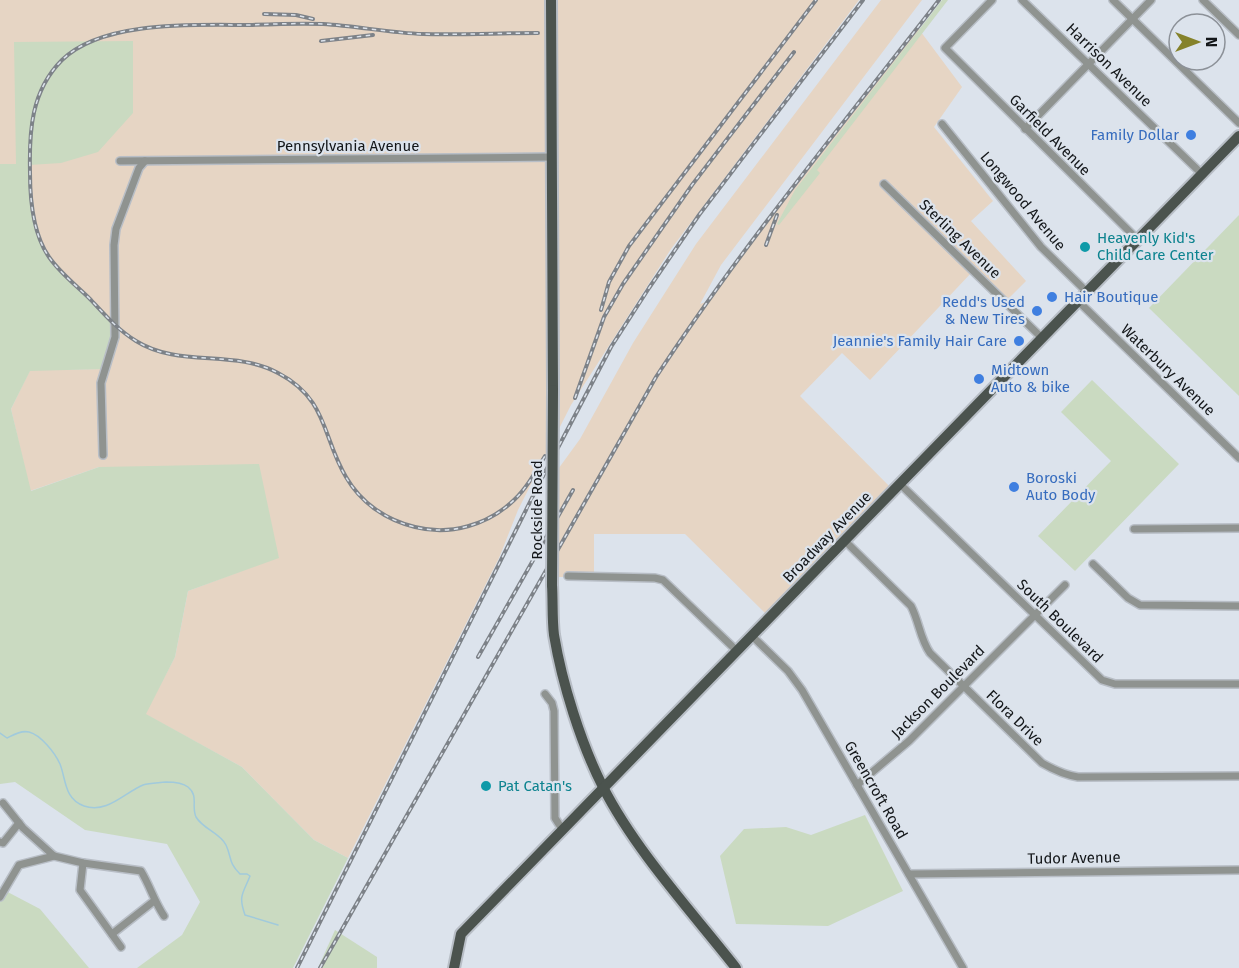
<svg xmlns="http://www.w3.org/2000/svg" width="1239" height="968" font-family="'Fira Sans',sans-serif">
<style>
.industrial{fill:#e6d5c4}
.green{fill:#cadac1}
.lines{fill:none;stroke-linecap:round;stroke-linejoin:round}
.stream{stroke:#a1cadc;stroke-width:1.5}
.minor-casing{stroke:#b8bec6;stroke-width:10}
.primary-casing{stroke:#b8bec6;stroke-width:14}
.minor{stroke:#8f9390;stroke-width:7}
.primary{stroke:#4b534e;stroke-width:10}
.rail-casing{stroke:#7d8288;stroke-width:4}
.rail{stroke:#dce3ec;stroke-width:1.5;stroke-dasharray:4.5;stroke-linecap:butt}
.primary-bridge-casing{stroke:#b8bec6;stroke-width:14;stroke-linecap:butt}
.primary-bridge{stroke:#4b534e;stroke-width:10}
.shop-dot{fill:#3f7fe0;stroke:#dce3ec;stroke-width:2}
.culture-dot{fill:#0f9aa8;stroke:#dce3ec;stroke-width:2}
.labels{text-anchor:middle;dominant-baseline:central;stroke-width:4.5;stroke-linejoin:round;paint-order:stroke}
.street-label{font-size:15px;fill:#131619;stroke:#dce3ec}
.shop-label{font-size:15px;fill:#366cbe;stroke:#dce3ec;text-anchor:end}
.culture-label{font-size:15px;fill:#0d838f;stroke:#dce3ec;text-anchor:start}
</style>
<rect width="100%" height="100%" fill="#dce3ec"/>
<!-- industrial -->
<g class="industrial">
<polygon points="0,0 859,0 671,249 571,405 518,510 499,558 348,858 314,840 242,767 145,714 175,657 188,591 279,557 99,467 30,491 11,409 30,370 104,369 114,324 55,264 44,248 35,219 29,164 0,164"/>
<polygon points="881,0 922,0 721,265 700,304 706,302 918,28 962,87 934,127 993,201 971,221 1026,281 1005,302 973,271 870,380 842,353 800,396 894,491 770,618 685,534 594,534 594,577 552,577 556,472 580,439 633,343 696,244"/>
</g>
<!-- green -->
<g class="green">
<polygon points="942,0 948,0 817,170 820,173 779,225 777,224 795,190"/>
<path d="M 133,41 L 133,113 L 98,152 L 61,163 L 29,165 C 30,193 32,224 45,250 C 57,273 95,305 114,324 L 115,337 L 104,369 L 30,371 L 11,409 L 31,491 L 99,467 L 259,464 L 279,558 L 188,591 L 175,657 L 146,714 L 242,767 L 314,840 L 348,858 L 293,968 L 137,968 L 182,935 L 200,902 L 167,844 L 85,830 L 15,782 L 0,784 L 0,164 L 16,164 L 14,42 Z"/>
<polygon points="1239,215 1239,396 1149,308"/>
<polygon points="1092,380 1179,464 1075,571 1038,536 1111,461 1061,412"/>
<polygon points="865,815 903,891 828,926 736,924 720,856 744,829 786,827 811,835"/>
<polygon points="0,888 40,909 89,968 0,968"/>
<polygon points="335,930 377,957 377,968 318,968"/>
</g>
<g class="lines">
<!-- stream -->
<path class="stream" d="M 0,733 L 7,738 C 13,735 21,730 29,732 C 41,735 55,753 60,764 C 66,779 64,799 84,806 C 107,814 124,793 143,785 C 150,783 158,783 166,782 C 172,782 183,783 188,787 C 199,796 191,806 196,817 C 203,829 220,833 226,845 C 232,858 228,862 240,874 L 247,874 L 250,876 C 243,894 238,895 245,915 L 278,925"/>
<defs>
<g id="minor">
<polyline points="992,0 945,48 1138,240"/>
<polyline points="1022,0 1203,175"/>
<polyline points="1113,0 1239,123"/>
<polyline points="1203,0 1239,35"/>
<polyline points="942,124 1041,247 1088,293"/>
<polyline points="1025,129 1151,0"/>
<polyline points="120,161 552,157"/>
<polyline points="884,184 1042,338"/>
<polyline points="1079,302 1239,458"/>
<polyline points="103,455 101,383 115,337 114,245 116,229 139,168 145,161"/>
<polyline points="901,485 1102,680 1115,684 1239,684"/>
<polyline points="1134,529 1239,528"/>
<path d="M 844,540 L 911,606 C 919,621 920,639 930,653 L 1042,763 C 1054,770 1065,775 1078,777 L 1239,776"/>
<polyline points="1093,564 1128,598 1140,605 1239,606"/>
<polyline points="568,576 655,578 663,580 737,651"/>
<polyline points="752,636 788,671 802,690 963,968"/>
<polyline points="545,694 552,703 554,711 555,818 562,829"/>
<polyline points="857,785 909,741 1065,585"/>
<polyline points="3,803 23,828 54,856"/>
<polyline points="0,842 3,843 19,823"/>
<polyline points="83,863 80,890 121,947"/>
<polyline points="909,874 1239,870"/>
<path d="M 0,897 L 19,865 L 54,856 L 83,863 L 141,871 C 150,886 154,901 164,916"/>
<polyline points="112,934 154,901"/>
</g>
<g id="primary">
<polyline points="551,0 553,390"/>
<path d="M 552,585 C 553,601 552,619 554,635 C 562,683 581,744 603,787 C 635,850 692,912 736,968"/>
<polyline points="454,968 461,934 1239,136"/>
</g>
</defs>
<!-- minor casing -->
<use href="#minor" class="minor-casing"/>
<!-- primary casing -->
<use href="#primary" class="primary-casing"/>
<!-- minor -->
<use href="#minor" class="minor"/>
<!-- primary -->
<use href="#primary" class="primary"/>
<defs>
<g id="rail">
<polyline points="264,14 296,15 313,19"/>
<path d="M 538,33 C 500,33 461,35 423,34 C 390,33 357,26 323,24 C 299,23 274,24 249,25 C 195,25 103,20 62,60 C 31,91 29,131 30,173 C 30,200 33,234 49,257 C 60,273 77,286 91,300 C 105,315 118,330 136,341 C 179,368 234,349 278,373 C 328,399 322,437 346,477 C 361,503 386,520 415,527 C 450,536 488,525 514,500 C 527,488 536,471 545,456"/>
<polyline points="321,41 373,35"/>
<polyline points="766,245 777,215"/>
<polyline points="601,310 609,282 629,246 816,0"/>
<polyline points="575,398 604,317 623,284 692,185 794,52"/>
<polyline points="478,657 573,490"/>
<polyline points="297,968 542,478 611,347 649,288 699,215 863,0"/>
<path d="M 320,968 L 656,377 C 742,246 843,124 939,0"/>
</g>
</defs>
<!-- rail casing -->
<use href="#rail" class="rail-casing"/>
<!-- rail -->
<use href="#rail" class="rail"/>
<defs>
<polyline id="primary-bridge" points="552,585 553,390"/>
</defs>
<!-- primary-bridge casing -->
<use href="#primary-bridge" class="primary-bridge-casing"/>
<!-- primary-bridge -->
<use href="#primary-bridge" class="primary-bridge"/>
</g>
<!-- markers -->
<g class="shop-dot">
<circle cx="1191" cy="135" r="6"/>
<circle cx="1052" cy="297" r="6"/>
<circle cx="1037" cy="311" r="6"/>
<circle cx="1019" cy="341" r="6"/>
<circle cx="979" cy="379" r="6"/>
<circle cx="1014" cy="487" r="6"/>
</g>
<g class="culture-dot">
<circle cx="1085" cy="247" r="6"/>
<circle cx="486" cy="786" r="6"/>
</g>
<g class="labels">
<!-- street labels -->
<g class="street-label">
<text transform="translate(1109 65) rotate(44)">Harrison Avenue</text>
<text transform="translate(1050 135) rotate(45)">Garfield Avenue</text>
<text x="348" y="146">Pennsylvania Avenue</text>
<text transform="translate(1023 201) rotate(50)">Longwood Avenue</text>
<text transform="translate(960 239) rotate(44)">Sterling Avenue</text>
<text transform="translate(1168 370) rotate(44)">Waterbury Avenue</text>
<text transform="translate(537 510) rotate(-90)">Rockside Road</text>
<text transform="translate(827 537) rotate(-46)">Broadway Avenue</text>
<text transform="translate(1060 621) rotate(44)">South Boulevard</text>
<text transform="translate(938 692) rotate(-45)">Jackson Boulevard</text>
<text transform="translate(1015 718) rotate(44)">Flora Drive</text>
<text transform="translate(876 790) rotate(60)">Greencroft Road</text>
<text transform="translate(1074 858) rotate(-1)">Tudor Avenue</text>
</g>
<!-- shop labels -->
<g class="shop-label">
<text x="1179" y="135">Family Dollar</text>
<text x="1064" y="297" text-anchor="start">Hair Boutique</text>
<text x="1025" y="302">Redd's Used<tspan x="1025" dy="17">&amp; New Tires</tspan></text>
<text x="1007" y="341">Jeannie's Family Hair Care</text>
<text x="991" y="370" text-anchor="start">Midtown<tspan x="991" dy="17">Auto &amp; bike</tspan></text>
<text x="1026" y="478" text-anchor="start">Boroski<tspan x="1026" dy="17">Auto Body</tspan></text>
</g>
<!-- culture labels -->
<g class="culture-label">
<text x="1097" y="238">Heavenly Kid's<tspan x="1097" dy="17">Child Care Center</tspan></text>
<text x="498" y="786">Pat Catan's</text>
</g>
</g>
<!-- north arrow -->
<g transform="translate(1197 42) rotate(90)"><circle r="28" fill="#dce3ec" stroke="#8c9198" stroke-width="1.5"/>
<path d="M0-4.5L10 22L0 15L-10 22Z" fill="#85822a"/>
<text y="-9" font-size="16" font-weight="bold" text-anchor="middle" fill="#131619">N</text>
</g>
</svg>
